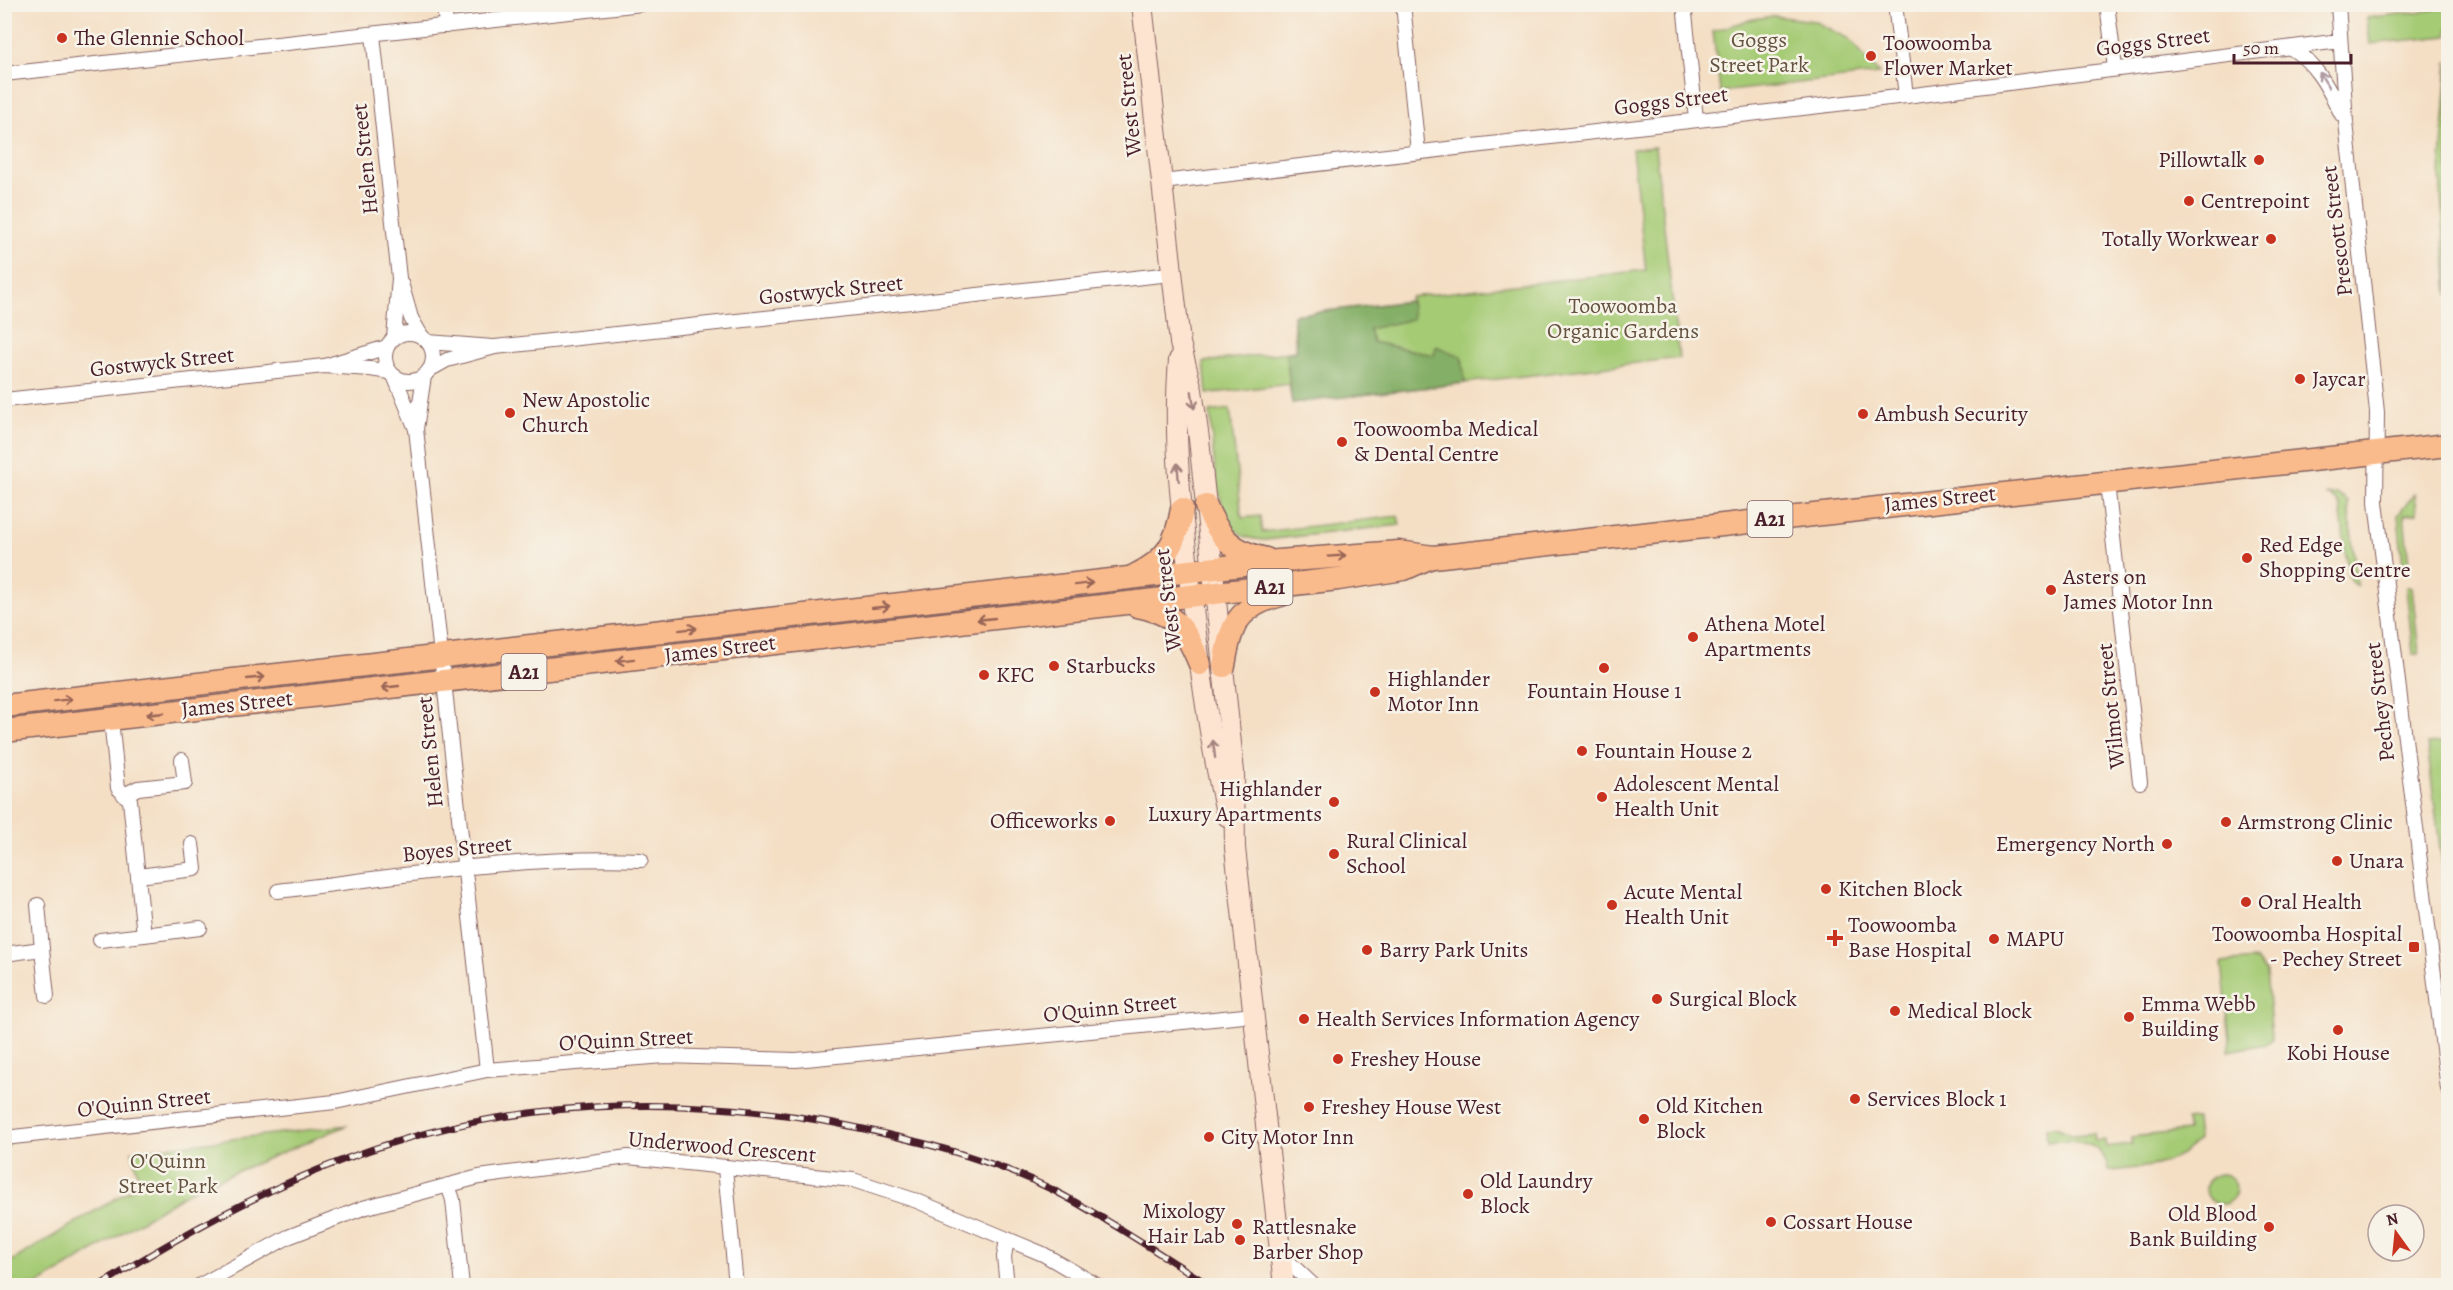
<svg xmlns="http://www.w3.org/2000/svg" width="2453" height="1290" font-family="Alegreya,serif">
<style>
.green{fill:#a5cb75;stroke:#787550;stroke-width:1.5}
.forest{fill:#84af66;stroke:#676748;stroke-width:1.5}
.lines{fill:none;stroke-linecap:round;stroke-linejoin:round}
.minor-casing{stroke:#866261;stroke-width:16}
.secondary-casing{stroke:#866261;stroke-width:22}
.trunk-casing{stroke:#866261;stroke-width:25}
.minor{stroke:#fff;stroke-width:14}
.secondary{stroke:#fde4d1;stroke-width:20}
.trunk{stroke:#fabb8c;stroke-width:22}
.rail-casing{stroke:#4a1f2b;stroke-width:7}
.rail{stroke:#f7f3e8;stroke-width:4.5;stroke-dasharray:14;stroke-linecap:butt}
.oneway{stroke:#ae9aa0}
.oneway2{stroke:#a4827e}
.oneway3{stroke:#996557}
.poi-dot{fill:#c8321e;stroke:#f7f3e8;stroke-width:2}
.labels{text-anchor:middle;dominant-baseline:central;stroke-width:5;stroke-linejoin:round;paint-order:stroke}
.shield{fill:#f7f3e8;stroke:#7e5f64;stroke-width:1.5}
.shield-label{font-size:21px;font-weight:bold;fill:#4a1f2b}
.poi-label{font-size:22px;fill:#4a1f2b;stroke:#f7f3e8;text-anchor:start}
.park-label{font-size:22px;fill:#655341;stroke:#f7f3e8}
.street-label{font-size:22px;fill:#4a1f2b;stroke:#f7f3e8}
</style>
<rect width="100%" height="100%" fill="#f7f3e8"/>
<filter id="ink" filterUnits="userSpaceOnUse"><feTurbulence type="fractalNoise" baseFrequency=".0167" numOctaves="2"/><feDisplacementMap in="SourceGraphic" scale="12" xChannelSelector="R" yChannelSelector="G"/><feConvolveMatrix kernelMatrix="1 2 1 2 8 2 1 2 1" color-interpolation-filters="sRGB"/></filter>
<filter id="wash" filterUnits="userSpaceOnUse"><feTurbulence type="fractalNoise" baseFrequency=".008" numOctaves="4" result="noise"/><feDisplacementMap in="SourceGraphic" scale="24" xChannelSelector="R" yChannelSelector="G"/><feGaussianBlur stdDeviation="1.35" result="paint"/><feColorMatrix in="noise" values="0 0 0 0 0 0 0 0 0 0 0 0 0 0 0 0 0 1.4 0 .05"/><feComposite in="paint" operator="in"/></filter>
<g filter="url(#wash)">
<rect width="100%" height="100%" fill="#f4dfc5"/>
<!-- green -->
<g class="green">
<polygon points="2448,8 2448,36 2370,44 2367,18"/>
<polygon points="1774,16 1814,21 1849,39 1879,74 1720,92 1713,31 1753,19"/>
<polygon points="2448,61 2448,296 2440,176"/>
<polygon points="1655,147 1679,358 1292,403 1289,384 1207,394 1204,362 1296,351 1293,315 1410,301 1410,297 1646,270 1632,149"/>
<path d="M 1230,409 L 1242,518 L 1260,516 L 1262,532 L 1398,516 L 1400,525 L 1265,540 C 1255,539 1247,539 1239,533 C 1213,511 1213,444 1210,412 Z"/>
<polygon points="2415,493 2417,513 2404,515 2409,566 2403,567 2398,515"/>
<polygon points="2337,494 2348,502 2357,586 2351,582 2348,574 2340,505 2334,498 2326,495"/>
<polygon points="2406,587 2412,587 2419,654 2413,654"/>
<polygon points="2448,742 2448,912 2427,744"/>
<polygon points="2256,960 2266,972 2272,1038 2267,1044 2228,1051 2230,1039 2222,963"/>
<path d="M 2196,1119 L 2198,1140 C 2169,1169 2147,1167 2108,1171 C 2105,1140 2072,1139 2047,1142 L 2046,1128 L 2055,1127 L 2073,1135 L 2094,1133 L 2095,1141 L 2105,1140 L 2106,1147 L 2132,1144 L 2132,1137 L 2187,1131 L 2186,1120 Z"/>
<polygon points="348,1125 190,1191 38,1285 5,1285 5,1265 140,1184 132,1151"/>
<circle cx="2221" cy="1189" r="15"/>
</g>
<!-- forest -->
<polygon class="forest" points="1411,301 1413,319 1369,329 1373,342 1434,355 1436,346 1462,357 1465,383 1292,403 1286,353 1297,351 1293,315"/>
</g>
<g filter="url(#ink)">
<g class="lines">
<defs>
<g id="minor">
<polyline points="444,4 446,26"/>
<polyline points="1403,4 1418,152"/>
<polyline points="1684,4 1696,119"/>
<polyline points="1895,4 1906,96"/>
<polyline points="2107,4 2115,68"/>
<polyline points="2338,4 2346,122 2377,412 2376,502 2448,1089"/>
<polyline points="373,35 399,278 394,338"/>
<path d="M 2291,48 C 2317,64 2328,88 2342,115"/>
<polyline points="4,74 642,4"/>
<polyline points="1162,182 1906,96 2340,41"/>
<polyline points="401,283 411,318 422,337"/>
<circle cx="409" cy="357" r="24"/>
<polyline points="428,342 493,347"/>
<polyline points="325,366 387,347"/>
<polyline points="429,370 447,360 495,347 1171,274"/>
<polyline points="395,378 416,429 487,1070"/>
<polyline points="4,400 324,366 370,369 390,372"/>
<polyline points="416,429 424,376"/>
<polyline points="2107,483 2140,782"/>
<polyline points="111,719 118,788 130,800 144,935 200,928"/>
<polyline points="124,795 138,788 185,783 182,760"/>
<polyline points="138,876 195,869 192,844"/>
<path d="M 278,891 C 398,877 520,855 641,860"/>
<polyline points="100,940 144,935"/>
<polyline points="42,949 47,996"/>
<polyline points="4,954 42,949 38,905"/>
<polyline points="4,1138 335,1102 487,1070 664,1056 796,1060 1254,1015"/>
<polyline points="725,1168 736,1286"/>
<polyline points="448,1185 453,1200 462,1286"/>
<polyline points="1007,1239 1004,1257 1007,1286"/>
<polyline points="1281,1255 1314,1286"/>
<polyline points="199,1286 288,1237 363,1208 479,1177 628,1157 853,1180 917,1201 1007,1239 1043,1254 1098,1286"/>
</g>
<g id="secondary">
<polyline points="1142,4 1180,343 1192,390 1199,439 1234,772 1235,848 1284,1286"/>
<path d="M 1179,360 C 1172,444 1183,526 1193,609 C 1201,677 1211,750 1227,816"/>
</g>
<g id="trunk">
<path d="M 1206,506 C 1219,537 1232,552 1266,559"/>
<path d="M 1134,576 C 1167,560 1176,544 1182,509"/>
<path d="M 1137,606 C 1177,614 1185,628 1200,664"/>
<path d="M 1224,666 C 1230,625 1238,606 1281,595"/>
<polyline points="4,706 1278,561 1399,552 1433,557 2448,445"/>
<polyline points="4,731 1338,579 1404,569 1431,557"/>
</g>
</defs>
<!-- minor casing -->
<use href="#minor" class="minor-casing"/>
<!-- secondary casing -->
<use href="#secondary" class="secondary-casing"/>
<!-- trunk casing -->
<use href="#trunk" class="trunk-casing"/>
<!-- minor -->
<use href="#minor" class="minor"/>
<!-- secondary -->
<use href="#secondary" class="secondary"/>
<!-- trunk -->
<use href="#trunk" class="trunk"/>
<defs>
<path id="rail" d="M 99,1286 C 179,1236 260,1191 348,1158 C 525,1091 725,1092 906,1139 C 956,1151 1007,1167 1053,1190 C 1107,1218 1159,1254 1211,1286"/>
</defs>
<!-- rail casing -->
<use href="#rail" class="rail-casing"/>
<!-- rail -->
<use href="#rail" class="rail"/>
</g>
<!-- one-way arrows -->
<defs><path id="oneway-shaft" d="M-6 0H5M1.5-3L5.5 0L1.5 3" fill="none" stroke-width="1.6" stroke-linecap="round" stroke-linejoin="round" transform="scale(1.5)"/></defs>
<use class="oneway" href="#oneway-shaft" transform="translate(2324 80) rotate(-121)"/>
<g class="oneway2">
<use href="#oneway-shaft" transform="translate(1193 400) rotate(82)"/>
<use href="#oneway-shaft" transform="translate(1178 472) rotate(-95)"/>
<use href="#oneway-shaft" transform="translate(1214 749) rotate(-97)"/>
</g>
<g class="oneway3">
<use href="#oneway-shaft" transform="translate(1337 556) rotate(-4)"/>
<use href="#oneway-shaft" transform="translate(1084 584) rotate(-7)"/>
<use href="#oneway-shaft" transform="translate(881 607) rotate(-6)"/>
<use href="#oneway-shaft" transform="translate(986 619) rotate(174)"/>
<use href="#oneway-shaft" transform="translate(688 629) rotate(-7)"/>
<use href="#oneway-shaft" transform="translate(625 660) rotate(173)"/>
<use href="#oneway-shaft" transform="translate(256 678) rotate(-6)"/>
<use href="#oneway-shaft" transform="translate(390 687) rotate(174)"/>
<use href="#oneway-shaft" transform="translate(63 700) rotate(-7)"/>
<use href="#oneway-shaft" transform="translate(155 714) rotate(174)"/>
</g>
</g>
<!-- markers -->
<g class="poi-dot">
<circle cx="62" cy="38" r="6"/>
<circle cx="1871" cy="56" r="6"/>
<circle cx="2259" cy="160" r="6"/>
<circle cx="2189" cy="201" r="6"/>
<circle cx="2271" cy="239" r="6"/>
<circle cx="2300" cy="379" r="6"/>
<circle cx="510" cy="413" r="6"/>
<circle cx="1863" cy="414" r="6"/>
<circle cx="1342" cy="442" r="6"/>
<circle cx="2247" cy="558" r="6"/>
<circle cx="2051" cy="590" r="6"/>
<circle cx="1693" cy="637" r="6"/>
<circle cx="1054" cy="666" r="6"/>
<circle cx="1604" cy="668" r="6"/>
<circle cx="984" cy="675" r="6"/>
<circle cx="1375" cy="692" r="6"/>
<circle cx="1582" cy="751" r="6"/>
<circle cx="1602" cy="797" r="6"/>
<circle cx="1334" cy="802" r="6"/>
<circle cx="1110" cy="821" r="6"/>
<circle cx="2226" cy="822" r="6"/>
<circle cx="2167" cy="844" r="6"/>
<circle cx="1334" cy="854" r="6"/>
<circle cx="2337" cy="861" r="6"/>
<circle cx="1826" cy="889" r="6"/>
<circle cx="2246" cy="902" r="6"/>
<circle cx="1612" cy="905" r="6"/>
<path d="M1832 929h6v6h6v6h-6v6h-6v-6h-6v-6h6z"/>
<circle cx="1994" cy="939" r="6"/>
<rect x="2408" y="941" width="12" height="12" rx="3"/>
<circle cx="1367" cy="950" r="6"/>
<circle cx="1657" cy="999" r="6"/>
<circle cx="1895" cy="1011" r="6"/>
<circle cx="2129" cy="1017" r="6"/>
<circle cx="1304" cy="1019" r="6"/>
<circle cx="2338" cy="1030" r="6"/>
<circle cx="1338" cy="1059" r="6"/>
<circle cx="1855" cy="1099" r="6"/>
<circle cx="1309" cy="1107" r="6"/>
<circle cx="1644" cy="1119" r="6"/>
<circle cx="1209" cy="1137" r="6"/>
<circle cx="1468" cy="1194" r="6"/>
<circle cx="1771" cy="1222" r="6"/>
<circle cx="1237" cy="1224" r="6"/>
<circle cx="2269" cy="1227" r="6"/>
<circle cx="1240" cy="1240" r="6"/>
</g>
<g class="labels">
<!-- shield labels -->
<g class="shield">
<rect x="1747.5" y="501" width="45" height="36" rx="4.5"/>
<rect x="1247.5" y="569" width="45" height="36" rx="4.5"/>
<rect x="501.5" y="654" width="45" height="36" rx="4.5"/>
</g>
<g class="shield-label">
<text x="1770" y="519">A21</text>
<text x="1270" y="587">A21</text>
<text x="524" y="672">A21</text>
</g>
<!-- poi labels -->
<g class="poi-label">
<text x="74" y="38">The Glennie School</text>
<text x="1883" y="43">Toowoomba<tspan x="1883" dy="25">Flower Market</tspan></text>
<text x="2247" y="160" text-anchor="end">Pillowtalk</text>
<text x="2201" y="201">Centrepoint</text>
<text x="2259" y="239" text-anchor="end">Totally Workwear</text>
<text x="2312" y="379">Jaycar</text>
<text x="522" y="400">New Apostolic<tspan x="522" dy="25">Church</tspan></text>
<text x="1875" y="414">Ambush Security</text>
<text x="1354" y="429">Toowoomba Medical<tspan x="1354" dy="25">&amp; Dental Centre</tspan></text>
<text x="2259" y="545">Red Edge<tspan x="2259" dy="25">Shopping Centre</tspan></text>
<text x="2063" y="577">Asters on<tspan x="2063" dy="25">James Motor Inn</tspan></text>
<text x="1705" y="624">Athena Motel<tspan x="1705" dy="25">Apartments</tspan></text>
<text x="1066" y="666">Starbucks</text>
<text x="996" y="675">KFC</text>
<text x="1387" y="679">Highlander<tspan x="1387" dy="25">Motor Inn</tspan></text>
<text x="1604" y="691" text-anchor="middle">Fountain House 1</text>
<text x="1594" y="751">Fountain House 2</text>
<text x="1614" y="784">Adolescent Mental<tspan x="1614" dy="25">Health Unit</tspan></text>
<text x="1322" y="789" text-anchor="end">Highlander<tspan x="1322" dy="25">Luxury Apartments</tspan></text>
<text x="1098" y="821" text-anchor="end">Officeworks</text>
<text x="2238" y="822">Armstrong Clinic</text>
<text x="1346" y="841">Rural Clinical<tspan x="1346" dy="25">School</tspan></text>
<text x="2155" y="844" text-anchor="end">Emergency North</text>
<text x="2349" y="861">Unara</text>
<text x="1838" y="889">Kitchen Block</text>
<text x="1624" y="892">Acute Mental<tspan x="1624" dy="25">Health Unit</tspan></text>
<text x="2258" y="902">Oral Health</text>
<text x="1848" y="925">Toowoomba<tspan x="1848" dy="25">Base Hospital</tspan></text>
<text x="2402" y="934" text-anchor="end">Toowoomba Hospital<tspan x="2402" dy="25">- Pechey Street</tspan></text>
<text x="2006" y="939">MAPU</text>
<text x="1379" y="950">Barry Park Units</text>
<text x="1669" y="999">Surgical Block</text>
<text x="2141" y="1004">Emma Webb<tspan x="2141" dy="25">Building</tspan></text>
<text x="1907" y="1011">Medical Block</text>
<text x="1316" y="1019">Health Services Information Agency</text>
<text x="2338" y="1053" text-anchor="middle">Kobi House</text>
<text x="1350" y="1059">Freshey House</text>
<text x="1867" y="1099">Services Block 1</text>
<text x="1656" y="1106">Old Kitchen<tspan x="1656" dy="25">Block</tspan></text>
<text x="1321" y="1107">Freshey House West</text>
<text x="1221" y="1137">City Motor Inn</text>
<text x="1480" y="1181">Old Laundry<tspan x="1480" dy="25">Block</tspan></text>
<text x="1225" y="1211" text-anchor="end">Mixology<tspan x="1225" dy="25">Hair Lab</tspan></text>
<text x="2257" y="1214" text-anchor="end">Old Blood<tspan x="2257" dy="25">Bank Building</tspan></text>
<text x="1783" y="1222">Cossart House</text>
<text x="1252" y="1227">Rattlesnake<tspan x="1252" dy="25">Barber Shop</tspan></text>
</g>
<!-- park labels -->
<g class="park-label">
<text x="1759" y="40">Goggs<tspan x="1759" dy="25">Street Park</tspan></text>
<text x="1623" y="306">Toowoomba<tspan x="1623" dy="25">Organic Gardens</tspan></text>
<text x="168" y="1161">O'Quinn<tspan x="168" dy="25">Street Park</tspan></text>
</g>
<!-- street labels -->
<g class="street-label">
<text transform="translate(2153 42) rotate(-7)">Goggs Street</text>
<text transform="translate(1671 101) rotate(-7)">Goggs Street</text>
<text transform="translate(1129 105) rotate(-96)">West Street</text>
<text transform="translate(365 159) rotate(-96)">Helen Street</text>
<text transform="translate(2337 231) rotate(-97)">Prescott Street</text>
<text transform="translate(831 290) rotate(-6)">Gostwyck Street</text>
<text transform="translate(162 362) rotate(-6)">Gostwyck Street</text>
<text transform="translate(1940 499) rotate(-6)">James Street</text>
<text transform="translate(1168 600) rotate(-97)">West Street</text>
<text transform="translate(720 649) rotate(-7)">James Street</text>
<text transform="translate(2380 702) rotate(-97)">Pechey Street</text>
<text transform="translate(237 704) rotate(-6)">James Street</text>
<text transform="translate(2111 706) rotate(-96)">Wilmot Street</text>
<text transform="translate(430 752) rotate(-96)">Helen Street</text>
<text transform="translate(457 849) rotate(-6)">Boyes Street</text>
<text transform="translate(1110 1008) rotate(-6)">O'Quinn Street</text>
<text transform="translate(626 1040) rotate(-3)">O'Quinn Street</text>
<text transform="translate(144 1103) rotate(-6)">O'Quinn Street</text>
<text transform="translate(722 1147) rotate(5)">Underwood Crescent</text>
</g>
</g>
<!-- margin -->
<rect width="2453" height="1290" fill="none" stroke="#f7f3e8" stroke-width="24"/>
<!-- north arrow -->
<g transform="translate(2396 1233) rotate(345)"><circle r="28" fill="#f7f3e8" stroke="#b29e9c" stroke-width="1.5"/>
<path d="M0-4.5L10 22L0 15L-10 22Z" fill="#c8321e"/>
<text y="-9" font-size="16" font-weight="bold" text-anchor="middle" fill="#4a1f2b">N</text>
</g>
<!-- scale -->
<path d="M2234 54v9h117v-9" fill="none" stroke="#4a1f2b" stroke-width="3"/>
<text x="2243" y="54" font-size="18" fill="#4a1f2b" stroke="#f7f3e8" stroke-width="4.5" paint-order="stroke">50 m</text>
</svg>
